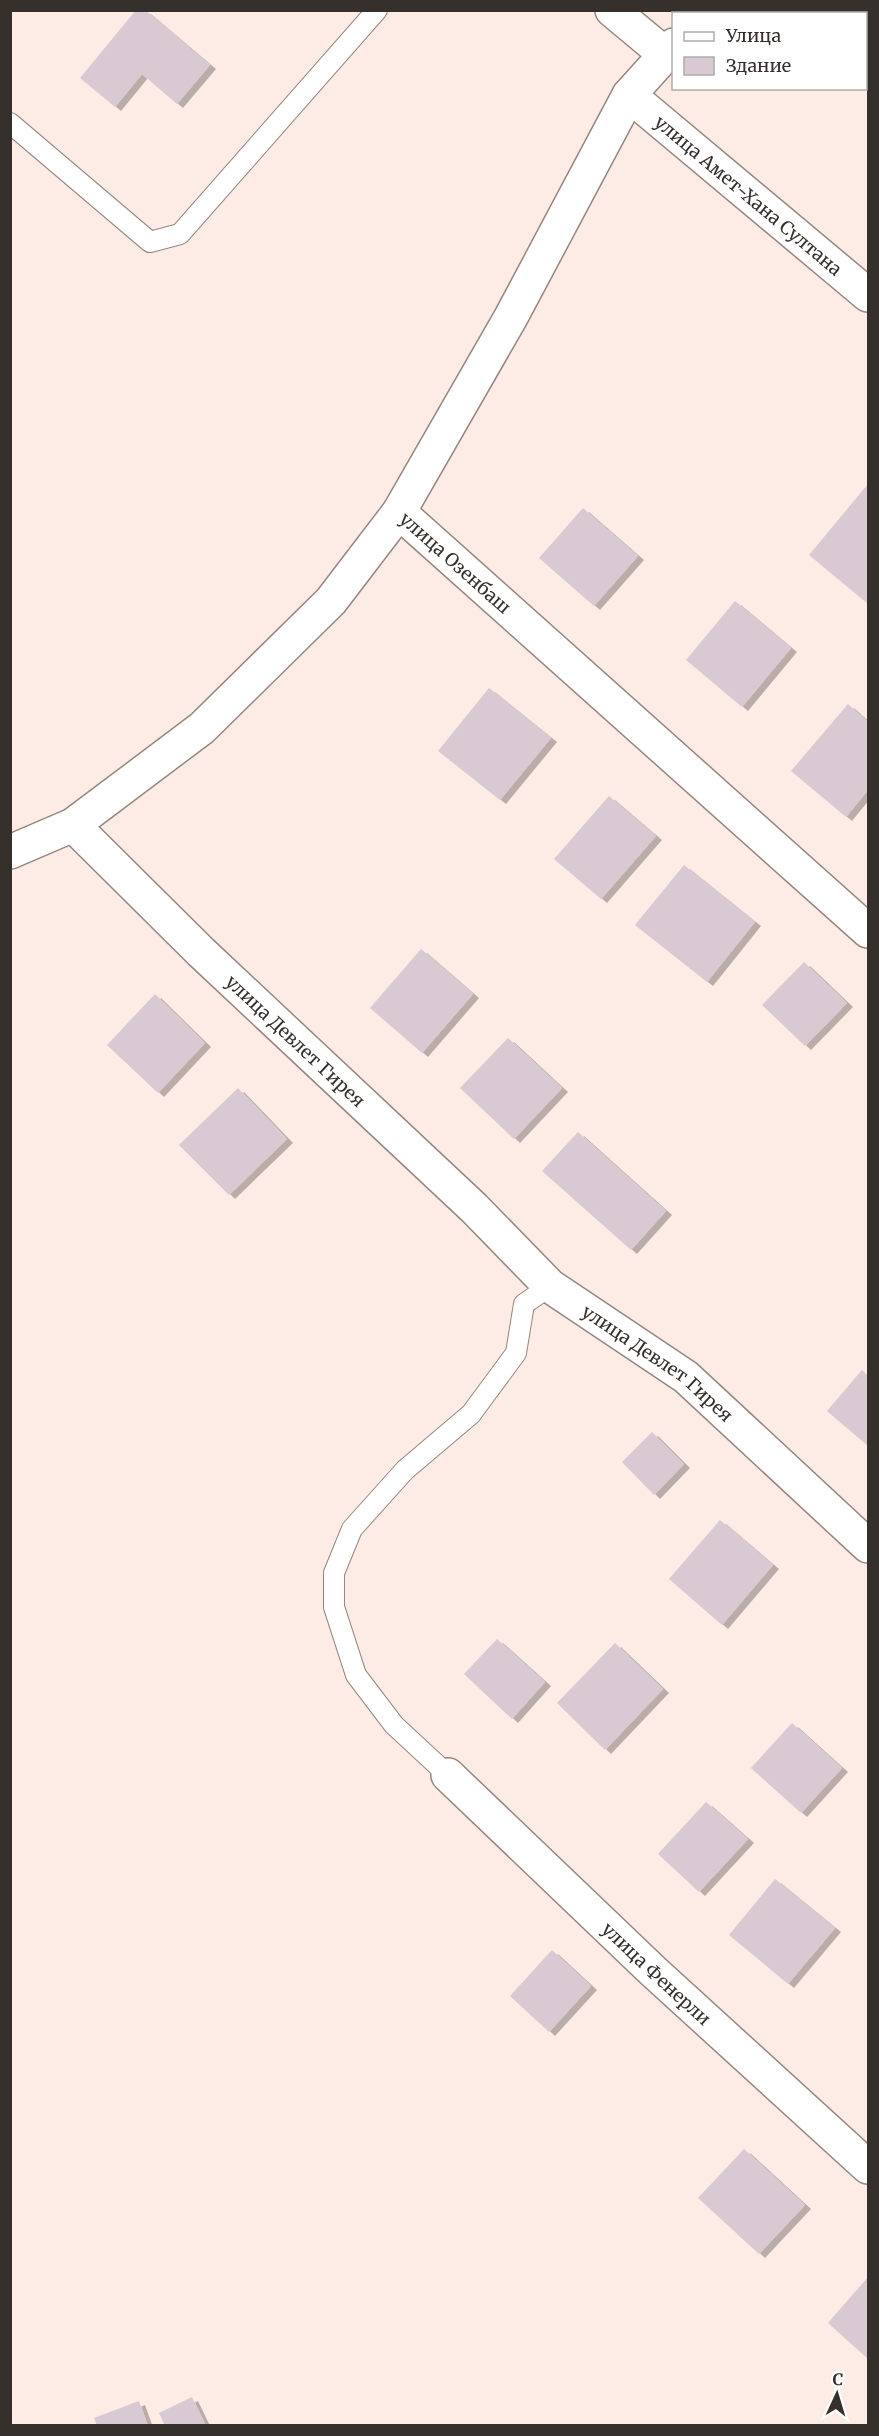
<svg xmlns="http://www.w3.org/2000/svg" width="879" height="2436" font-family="Merriweather,serif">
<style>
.building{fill:#d8c9d2;filter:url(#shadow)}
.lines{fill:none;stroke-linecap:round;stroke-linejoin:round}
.service-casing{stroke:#958680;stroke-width:22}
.minor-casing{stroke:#958680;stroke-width:36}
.tertiary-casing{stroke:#958680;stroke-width:36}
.service{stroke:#fff;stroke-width:20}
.minor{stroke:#fff;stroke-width:33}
.tertiary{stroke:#fff;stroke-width:33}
.labels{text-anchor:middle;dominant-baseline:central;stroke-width:4.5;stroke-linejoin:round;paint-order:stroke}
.street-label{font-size:18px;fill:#36302d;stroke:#fff}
</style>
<defs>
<filter id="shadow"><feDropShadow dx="6" dy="4" stdDeviation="0" flood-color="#0004"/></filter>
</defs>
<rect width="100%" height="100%" fill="#fdebe5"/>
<!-- building -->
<g class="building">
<polygon points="136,10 145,10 210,65 177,104 142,74 115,107 80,78"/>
<polygon points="868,484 868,604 809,555"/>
<polygon points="583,508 638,556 594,606 539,558"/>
<polygon points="735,601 791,648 742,707 686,660"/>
<polygon points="489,688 551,738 500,800 438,751"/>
<polygon points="848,704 868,722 868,790 846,817 791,771"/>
<polygon points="609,796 656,836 601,899 554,859"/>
<polygon points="684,865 755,922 707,982 635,925"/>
<polygon points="421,949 473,994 422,1053 370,1008"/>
<polygon points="804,962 847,1003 805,1046 762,1005"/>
<polygon points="155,994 205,1043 158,1093 107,1045"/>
<polygon points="508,1038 562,1088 514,1139 460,1088"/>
<polygon points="238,1088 287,1139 229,1195 179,1145"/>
<polygon points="578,1132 666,1211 631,1250 542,1171"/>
<polygon points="862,1370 868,1376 868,1446 827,1411"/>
<polygon points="652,1432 684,1464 654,1495 622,1462"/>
<polygon points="720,1520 773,1565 722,1625 669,1579"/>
<polygon points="497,1639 545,1682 512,1719 464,1674"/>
<polygon points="615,1643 663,1689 605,1750 557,1703"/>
<polygon points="792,1723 842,1768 801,1813 751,1768"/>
<polygon points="706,1802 748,1839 699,1892 658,1854"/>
<polygon points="775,1879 835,1928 788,1984 729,1935"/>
<polygon points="552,1950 591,1986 549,2032 510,1996"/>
<polygon points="744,2149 805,2205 759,2254 698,2198"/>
<polygon points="868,2277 868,2359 828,2323"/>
<polygon points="192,2397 206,2426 165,2426 159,2413"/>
<polygon points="139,2401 148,2426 97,2426 94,2418"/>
</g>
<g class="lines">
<defs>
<g id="service">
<polyline points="10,123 150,242 180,234 377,10"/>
<polyline points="448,1775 394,1725 356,1675 334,1607 334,1573 352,1529 405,1470 471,1414 516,1353 524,1304 550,1286"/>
</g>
<g id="minor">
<polyline points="612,10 666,55"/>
<path id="s1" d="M 629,95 L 868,295"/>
<path id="s2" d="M 399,512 L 868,931"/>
<path id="s3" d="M 73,825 L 201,952 L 474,1208 L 550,1286 L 686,1377 L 868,1546"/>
<path id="s4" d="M 448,1775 L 653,1971 L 868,2167"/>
</g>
<g id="tertiary">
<polyline points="698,14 701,10"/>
<polyline points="10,852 73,825 202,728 331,601 399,512 511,317 629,95 674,45"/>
</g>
</defs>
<!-- service casing -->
<use href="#service" class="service-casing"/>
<!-- minor casing -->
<use href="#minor" class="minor-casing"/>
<!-- tertiary casing -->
<use href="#tertiary" class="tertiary-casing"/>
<!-- service -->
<use href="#service" class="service"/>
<!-- minor -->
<use href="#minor" class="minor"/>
<!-- tertiary -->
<use href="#tertiary" class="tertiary"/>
</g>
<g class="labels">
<!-- street labels -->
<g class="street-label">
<text stroke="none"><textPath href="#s1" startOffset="156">улица Амет-Хана Султана</textPath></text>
<text stroke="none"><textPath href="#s2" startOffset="76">улица Озенбаш</textPath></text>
<text stroke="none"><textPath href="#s3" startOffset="310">улица Девлет Гирея</textPath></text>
<text stroke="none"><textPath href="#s3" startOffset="796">улица Девлет Гирея</textPath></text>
<text stroke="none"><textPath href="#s4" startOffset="288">улица Фенерли</textPath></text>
</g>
</g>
<!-- border -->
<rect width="879" height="2436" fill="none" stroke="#36302d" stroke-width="24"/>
<!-- legend -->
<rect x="672" y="12" width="195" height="78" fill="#ffffff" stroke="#afacab" stroke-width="1.5"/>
<rect x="684" y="32" width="30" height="9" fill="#ffffff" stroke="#afacab" stroke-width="1.5"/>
<text x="726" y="42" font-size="18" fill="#36302d">Улица</text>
<rect x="684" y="57" width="30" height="18" fill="#d8c9d2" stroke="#afacab" stroke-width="1.5"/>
<text x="726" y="72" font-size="18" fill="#36302d">Здание</text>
<!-- north arrow -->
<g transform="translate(837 2394) rotate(4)" stroke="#ffffff" stroke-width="4.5" paint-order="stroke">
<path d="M0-4.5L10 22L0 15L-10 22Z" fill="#36302d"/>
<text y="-9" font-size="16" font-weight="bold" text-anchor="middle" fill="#36302d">С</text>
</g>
</svg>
